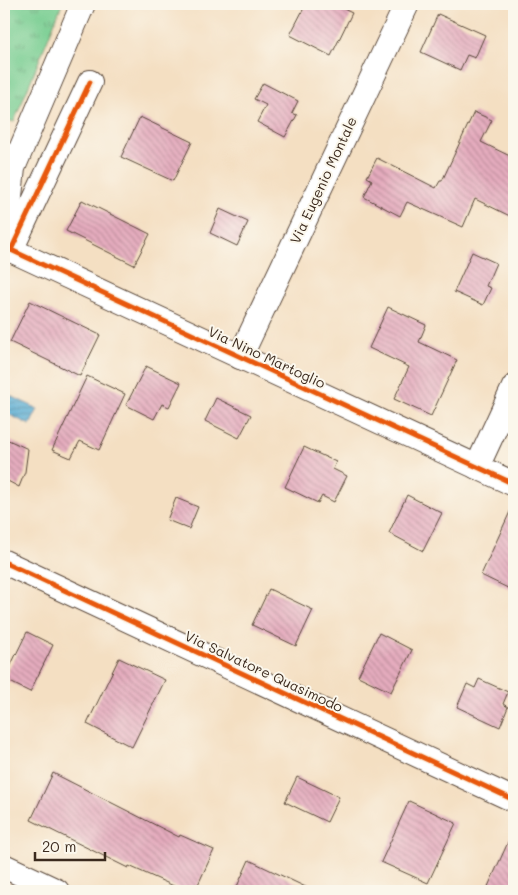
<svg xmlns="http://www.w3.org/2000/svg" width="518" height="895" font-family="Mali,sans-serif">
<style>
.grass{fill:url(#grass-tufts);stroke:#597c58}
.water{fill:url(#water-rules);stroke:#496a78}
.building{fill:url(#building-back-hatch)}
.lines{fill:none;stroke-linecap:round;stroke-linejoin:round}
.street-casing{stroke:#574537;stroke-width:26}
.street{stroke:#fff;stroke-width:24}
.cycleway-casing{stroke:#fbf7ec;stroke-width:8}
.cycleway{stroke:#e8590c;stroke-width:5}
.labels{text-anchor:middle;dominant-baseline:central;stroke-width:4;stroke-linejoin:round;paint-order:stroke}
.street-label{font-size:14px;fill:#3b2a1e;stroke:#fbf7ec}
</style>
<defs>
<pattern id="grass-tufts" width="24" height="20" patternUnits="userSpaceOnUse" patternTransform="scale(1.25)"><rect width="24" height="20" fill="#77cd91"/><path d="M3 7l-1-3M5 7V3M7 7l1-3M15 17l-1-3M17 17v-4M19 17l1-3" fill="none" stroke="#63a776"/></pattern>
<pattern id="water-rules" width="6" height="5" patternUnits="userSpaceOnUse" patternTransform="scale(1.25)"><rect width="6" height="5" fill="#57abd2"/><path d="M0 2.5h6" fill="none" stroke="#498baa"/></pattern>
<pattern id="building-back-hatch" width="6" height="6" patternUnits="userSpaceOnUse" patternTransform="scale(1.25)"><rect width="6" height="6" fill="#e5acbe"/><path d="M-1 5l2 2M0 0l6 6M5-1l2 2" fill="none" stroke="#bb8c9a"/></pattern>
</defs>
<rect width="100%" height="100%" fill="#fbf7ec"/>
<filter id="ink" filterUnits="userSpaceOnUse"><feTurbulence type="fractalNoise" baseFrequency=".02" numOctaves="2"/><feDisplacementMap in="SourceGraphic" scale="10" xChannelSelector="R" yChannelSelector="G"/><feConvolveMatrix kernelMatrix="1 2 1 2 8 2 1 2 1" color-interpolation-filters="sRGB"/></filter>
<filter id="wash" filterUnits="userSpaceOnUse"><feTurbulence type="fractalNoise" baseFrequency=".0096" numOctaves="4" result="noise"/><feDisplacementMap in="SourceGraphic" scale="20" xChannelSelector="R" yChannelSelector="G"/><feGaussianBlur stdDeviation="1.12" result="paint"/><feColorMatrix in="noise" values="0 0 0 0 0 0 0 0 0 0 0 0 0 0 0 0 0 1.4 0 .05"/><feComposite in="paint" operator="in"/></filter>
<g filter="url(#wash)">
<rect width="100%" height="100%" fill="#f4dfc2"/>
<!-- grass -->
<polygon class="grass" points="4,4 62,4 14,122 4,119"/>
<!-- water -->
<polygon class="water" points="7,394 38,409 30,425 4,412 4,401"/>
<g id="blocks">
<!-- building -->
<g class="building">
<polygon points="306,4 333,4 352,13 331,56 290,35"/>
<polygon points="438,14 485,35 475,58 467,55 460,70 421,52"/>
<polygon points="263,83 298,101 292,113 297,115 285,137 257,122 266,105 254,99"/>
<polygon points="474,112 492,120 481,142 514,158 514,218 475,199 463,227 407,202 400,216 364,197 372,180 367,177 377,158 436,188 440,181 442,181"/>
<polygon points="140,117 192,142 173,181 121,157"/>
<polygon points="82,200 150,234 134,265 66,231"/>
<polygon points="220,209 248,222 237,246 210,233"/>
<polygon points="472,252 496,263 486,286 491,288 483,305 454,292"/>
<polygon points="30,301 100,335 80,376 10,342"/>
<polygon points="388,307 426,325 419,342 457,360 431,416 394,399 409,367 369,348"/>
<polygon points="146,366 181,383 169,407 162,404 154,419 126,405"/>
<polygon points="87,376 125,394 99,450 80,441 71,458 52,450"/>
<polygon points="216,398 251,415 239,438 205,421"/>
<polygon points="4,438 28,449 25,472 19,487 4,479"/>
<polygon points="304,447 336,462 333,469 347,476 334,502 322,496 318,503 285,487"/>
<polygon points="407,495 442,513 423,551 389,533"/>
<polygon points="176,498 198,507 189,529 167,520"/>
<polygon points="514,503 514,591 481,575"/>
<polygon points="269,589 313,610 296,646 252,625"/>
<polygon points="27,632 53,645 30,692 4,679"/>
<polygon points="379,633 412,650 391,692 358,676"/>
<polygon points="119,658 165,680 132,747 87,724"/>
<polygon points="479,679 508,692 503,704 508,707 500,727 457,707 467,684 475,688"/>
<polygon points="53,773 179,837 180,835 214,850 195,891 185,891 129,866 128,868 31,820"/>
<polygon points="297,777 339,797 327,822 285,802"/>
<polygon points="409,801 456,823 428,883 381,862"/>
<polygon points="514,829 514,891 486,891"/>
<polygon points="249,860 314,891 235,891"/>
</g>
</g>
</g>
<g filter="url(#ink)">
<use href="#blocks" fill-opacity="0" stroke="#574537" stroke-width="1"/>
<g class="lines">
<defs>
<g id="street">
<polyline points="90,82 11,250 514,484"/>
<polyline points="11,246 9,206 13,168 83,4"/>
<polyline points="240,357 407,4"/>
<polyline points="477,467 514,387"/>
<polyline points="4,562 514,800"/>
<polyline points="4,866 57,891"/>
</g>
</defs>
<!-- street casing -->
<use href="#street" class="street-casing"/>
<!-- street -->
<use href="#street" class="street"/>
<defs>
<g id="cycleway">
<polyline points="90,82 11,250 514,484"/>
<polyline points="4,562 514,800"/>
</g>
</defs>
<!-- cycleway casing -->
<use href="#cycleway" class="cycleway-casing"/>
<!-- cycleway -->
<use href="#cycleway" class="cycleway"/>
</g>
</g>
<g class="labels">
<!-- street labels -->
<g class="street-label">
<text transform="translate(323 180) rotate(-65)">Via Eugenio Montale</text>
<text transform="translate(267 357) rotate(25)">Via Nino Martoglio</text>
<text transform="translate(264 671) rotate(25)">Via Salvatore Quasimodo</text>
</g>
</g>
<!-- margin -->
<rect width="518" height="895" fill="none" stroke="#fbf7ec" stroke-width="20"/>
<!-- scale -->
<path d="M35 852v8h70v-8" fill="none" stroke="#3b2a1e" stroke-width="2.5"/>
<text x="42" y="852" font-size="15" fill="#3b2a1e" stroke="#fbf7ec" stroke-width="4" paint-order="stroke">20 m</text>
</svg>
